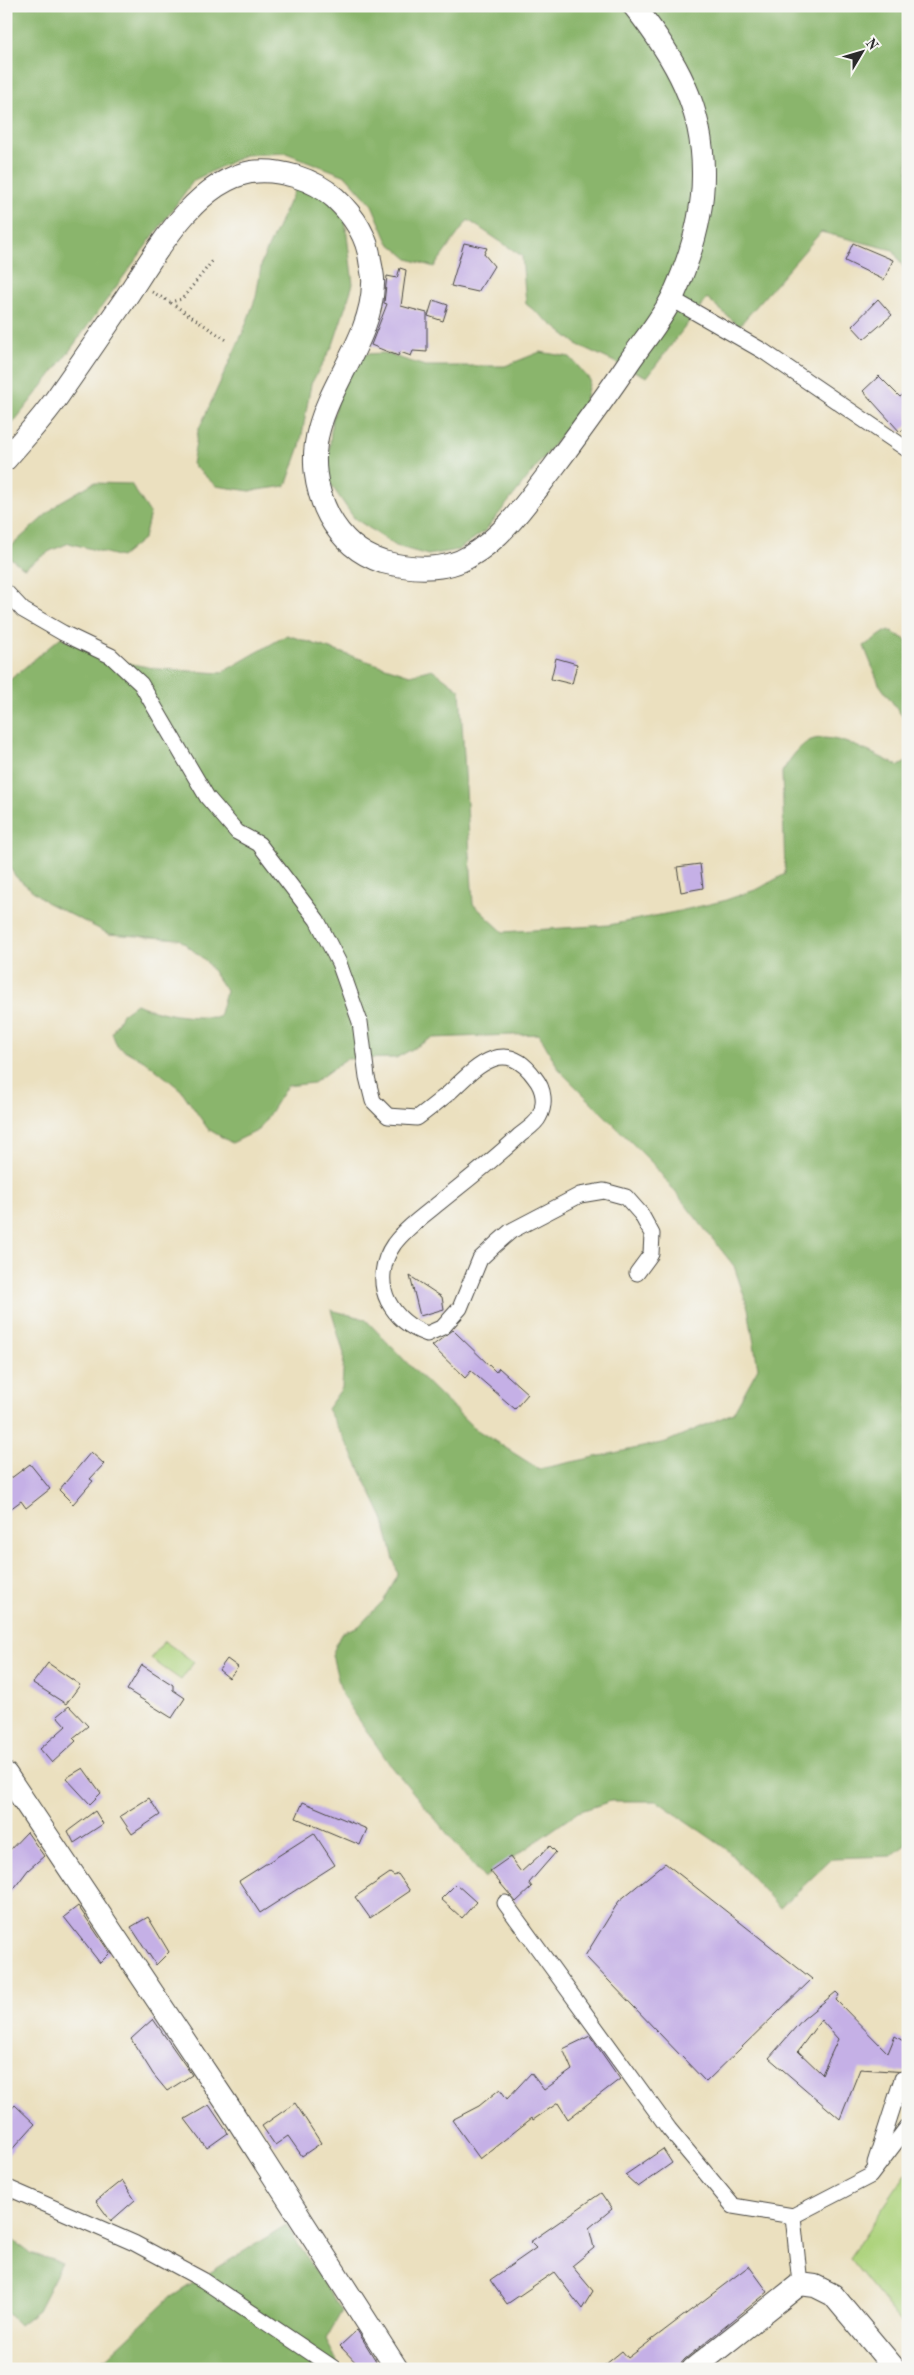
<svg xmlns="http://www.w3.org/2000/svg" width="914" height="2375" font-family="'Old Standard TT',serif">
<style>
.green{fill:#add37d;stroke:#6c7f54}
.forest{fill:#8ab56c;stroke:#5a704c}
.building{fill:#c5b0e6;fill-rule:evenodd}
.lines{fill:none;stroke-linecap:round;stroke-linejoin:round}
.street-casing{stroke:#484641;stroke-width:17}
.secondary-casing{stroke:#484641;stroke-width:24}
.path{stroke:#484641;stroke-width:3;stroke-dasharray:1 4;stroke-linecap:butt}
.street{stroke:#fff;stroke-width:15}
.secondary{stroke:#fff;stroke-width:22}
</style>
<rect width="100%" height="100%" fill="#f6f6f2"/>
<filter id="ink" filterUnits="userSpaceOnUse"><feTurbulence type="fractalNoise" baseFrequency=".02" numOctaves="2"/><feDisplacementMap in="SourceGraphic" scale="10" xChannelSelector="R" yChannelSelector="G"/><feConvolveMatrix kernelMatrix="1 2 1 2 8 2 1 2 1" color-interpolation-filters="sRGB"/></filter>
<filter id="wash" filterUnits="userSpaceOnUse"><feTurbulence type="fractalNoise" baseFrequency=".0096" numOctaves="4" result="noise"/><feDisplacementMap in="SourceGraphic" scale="20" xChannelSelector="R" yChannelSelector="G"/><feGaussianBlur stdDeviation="1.12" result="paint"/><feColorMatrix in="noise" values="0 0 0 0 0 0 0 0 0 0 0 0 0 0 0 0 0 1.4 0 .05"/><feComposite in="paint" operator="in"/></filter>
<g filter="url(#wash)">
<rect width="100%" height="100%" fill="#ebe0bf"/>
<!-- green -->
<g class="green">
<polygon points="164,1641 194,1662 181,1680 151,1659"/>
<polygon points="908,2171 908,2330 849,2258"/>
</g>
<!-- forest -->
<g class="forest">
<polygon points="6,6 908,6 908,275 893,250 821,232 739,326 707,298 647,377 578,345 526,304 522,256 468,220 434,267 408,259 388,242 372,205 346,176 286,153 245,155 194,180 62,361 6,432"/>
<polygon points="309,179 345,219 353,284 333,345 311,384 300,446 286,486 250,491 216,486 192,464 198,431 243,332 256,297 262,261 296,187"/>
<polygon points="540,352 570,357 590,380 583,408 486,530 458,550 428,555 396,546 354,518 327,479 332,420 345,377 366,354 384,353 425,366 505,366"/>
<polygon points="93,483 131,484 150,513 144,538 121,557 69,543 50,551 24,568 6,555 6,551 60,502"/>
<polygon points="888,630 908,641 908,724 879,684 864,646"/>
<path d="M 287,635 L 410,675 L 432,669 L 460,690 L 473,904 L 503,932 L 609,925 L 675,912 L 723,901 L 758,889 L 785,874 L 782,772 C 788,762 799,745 811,740 C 835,731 876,756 899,766 L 908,761 L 908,1843 L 891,1856 L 833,1858 L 780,1908 L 725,1848 L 657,1801 L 611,1801 L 578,1812 L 484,1878 L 388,1762 L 342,1695 L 332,1655 L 341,1633 L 359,1626 L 384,1600 L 398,1575 L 383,1518 L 351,1451 L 327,1409 L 342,1388 L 344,1354 L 331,1310 L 365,1319 L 412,1368 L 474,1428 L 539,1469 L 666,1442 L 733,1413 L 758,1368 L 748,1308 L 734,1266 L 653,1164 L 560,1071 L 539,1034 L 432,1038 L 396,1058 L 346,1059 L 313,1083 L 287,1086 L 259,1130 L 232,1143 L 208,1129 L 181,1090 L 149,1064 L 117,1046 L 112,1033 L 122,1014 L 136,1004 C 164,1015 188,1018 219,1017 L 226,991 L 206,961 L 179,939 L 109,934 L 46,902 L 16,877 L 6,862 L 6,683 L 61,637 L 105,659 L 159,669 L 221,673 Z"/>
<polygon points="286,2225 342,2311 326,2339 340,2369 94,2369 171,2297"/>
<polygon points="6,2235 30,2253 62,2263 38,2310 19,2325 6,2312"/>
</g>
<g id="blocks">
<!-- building -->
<g class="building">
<polygon points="464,243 487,248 484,254 494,266 478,292 451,286"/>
<polygon points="853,243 893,260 884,280 845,261"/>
<polygon points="400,268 406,270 401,306 427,313 427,352 413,351 411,356 400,352 398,356 371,345 387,304 384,303 387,276 397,278"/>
<polygon points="878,299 892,315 864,339 852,326"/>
<polygon points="433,300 448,305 443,321 428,316"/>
<polygon points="879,376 900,397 908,391 908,425 900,432 863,391"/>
<polygon points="556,658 577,664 572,684 551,679"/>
<polygon points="700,864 703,888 681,892 677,867"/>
<polygon points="410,1276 442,1297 444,1309 420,1316"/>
<polygon points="453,1330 496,1372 499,1368 528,1394 515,1409 471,1371 465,1378 432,1346"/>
<polygon points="91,1452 104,1464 90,1479 93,1481 73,1504 59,1490"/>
<polygon points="30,1464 50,1489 26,1508 21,1501 6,1512 6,1482"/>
<polygon points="227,1659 238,1667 229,1678 219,1670"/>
<polygon points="48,1663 80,1685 66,1704 33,1683"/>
<polygon points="142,1665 173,1685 173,1690 185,1698 172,1718 127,1690"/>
<polygon points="69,1706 88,1726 73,1738 76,1741 52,1763 40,1749 66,1726 57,1716"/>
<polygon points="83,1768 101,1793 90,1804 66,1778"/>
<polygon points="149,1798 160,1815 132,1834 120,1816"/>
<polygon points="303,1802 367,1829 360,1845 296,1818"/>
<polygon points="95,1811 103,1824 74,1843 68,1831"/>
<polygon points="27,1832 44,1856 28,1870 6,1899 6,1854"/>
<polygon points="314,1833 335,1865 260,1913 239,1881"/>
<polygon points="550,1846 556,1852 529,1883 532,1887 516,1902 490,1871 510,1857 521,1872"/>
<polygon points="665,1863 812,1979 706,2082 585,1956 619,1901"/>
<polygon points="390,1873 394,1876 398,1874 410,1891 370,1918 355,1897"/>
<polygon points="456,1884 476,1902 462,1918 441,1899"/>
<polygon points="78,1906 110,1953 100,1963 64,1917"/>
<polygon points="148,1917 169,1952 156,1965 131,1927"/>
<path d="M 836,1992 L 839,1995 L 836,2000 L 888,2053 L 895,2036 L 908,2044 L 908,2072 L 860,2069 L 840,2119 L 769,2058 L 803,2019 ZM 821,2020 L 838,2039 L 822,2074 L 798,2051 Z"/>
<polygon points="153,2019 192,2075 167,2091 153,2074 131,2039"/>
<polygon points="590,2036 620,2079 568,2119 558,2103 533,2120 532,2118 480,2159 452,2120 479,2106 500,2089 507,2099 531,2073 544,2090 572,2070 563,2049"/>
<polygon points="295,2103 321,2143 302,2156 288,2136 275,2145 262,2126"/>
<polygon points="15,2105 35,2124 6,2156 6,2115"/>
<polygon points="209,2105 228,2133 207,2148 185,2119"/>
<polygon points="663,2149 672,2163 638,2187 625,2175"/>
<polygon points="122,2180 135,2200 111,2221 96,2201"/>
<polygon points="601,2193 612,2209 589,2228 594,2248 572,2266 593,2291 582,2309 554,2272 507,2304 490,2280 536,2248 530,2242"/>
<polygon points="749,2266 768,2292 685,2359 676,2369 600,2369 622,2351 628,2358"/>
<polygon points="357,2330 376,2361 367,2369 362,2369 340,2346"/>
</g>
</g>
</g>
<g filter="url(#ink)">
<use href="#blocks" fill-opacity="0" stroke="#484641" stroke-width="1"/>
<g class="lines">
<defs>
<g id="street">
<polyline points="672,299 763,351 908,450"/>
<path d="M 6,592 L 23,610 L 63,633 L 111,656 L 141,684 L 207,797 L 237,832 L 259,844 L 317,920 L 339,963 L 360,1022 L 367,1077 L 373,1101 L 388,1116 L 417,1118 C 428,1110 439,1101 450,1092 C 477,1066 505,1036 535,1078 C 544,1089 546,1104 539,1117 C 536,1124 526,1130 520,1135 C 495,1159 466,1181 439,1203 C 423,1216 406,1228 394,1244 C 382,1261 379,1283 388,1301 C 397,1318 410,1328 427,1334 L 443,1327 L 460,1308 L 480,1259 L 496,1244 L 511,1231 L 580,1195 L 604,1191 L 626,1197 L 641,1214 L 652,1234 L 651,1254 L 637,1273"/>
<polyline points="505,1903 669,2129 733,2206 793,2216 870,2176 908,2126"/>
<polyline points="875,2163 902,2079"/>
<polyline points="6,2187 134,2243 203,2280 335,2369"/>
<polyline points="793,2216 800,2284"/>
</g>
<g id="secondary">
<path d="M 6,459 C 24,438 43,418 58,396 C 80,365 101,334 123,302 C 153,258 193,182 251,172 C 279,168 314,179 335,198 C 353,215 367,235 370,260 C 371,268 374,277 373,284 C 372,336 332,380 319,429 C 311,458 315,489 329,516 C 341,538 358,554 383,562 C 410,569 445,572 470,556 C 505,536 529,499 553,468 C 579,433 605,398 629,362 C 644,340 663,318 674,294 C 690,258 703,216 703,176 C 704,107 675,58 634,6"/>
<polyline points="6,1774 229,2107 397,2369"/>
<polyline points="693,2369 800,2284 815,2286 833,2295 895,2369"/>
</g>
</defs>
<!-- street casing -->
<use href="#street" class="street-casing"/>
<!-- secondary casing -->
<use href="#secondary" class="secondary-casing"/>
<!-- path -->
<g class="path">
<polyline points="152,292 170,302 182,299 214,259"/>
<polyline points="171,303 228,341"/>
</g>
<!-- street -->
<use href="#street" class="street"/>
<!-- secondary -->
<use href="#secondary" class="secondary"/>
</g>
</g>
<!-- margin -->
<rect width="914" height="2375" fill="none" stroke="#f6f6f2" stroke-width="25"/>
<!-- north arrow -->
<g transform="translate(862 52) rotate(52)" stroke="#f6f6f2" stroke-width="4" paint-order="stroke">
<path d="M0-4L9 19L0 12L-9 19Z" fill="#2b2b2b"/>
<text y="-8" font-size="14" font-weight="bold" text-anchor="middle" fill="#2b2b2b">N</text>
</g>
</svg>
